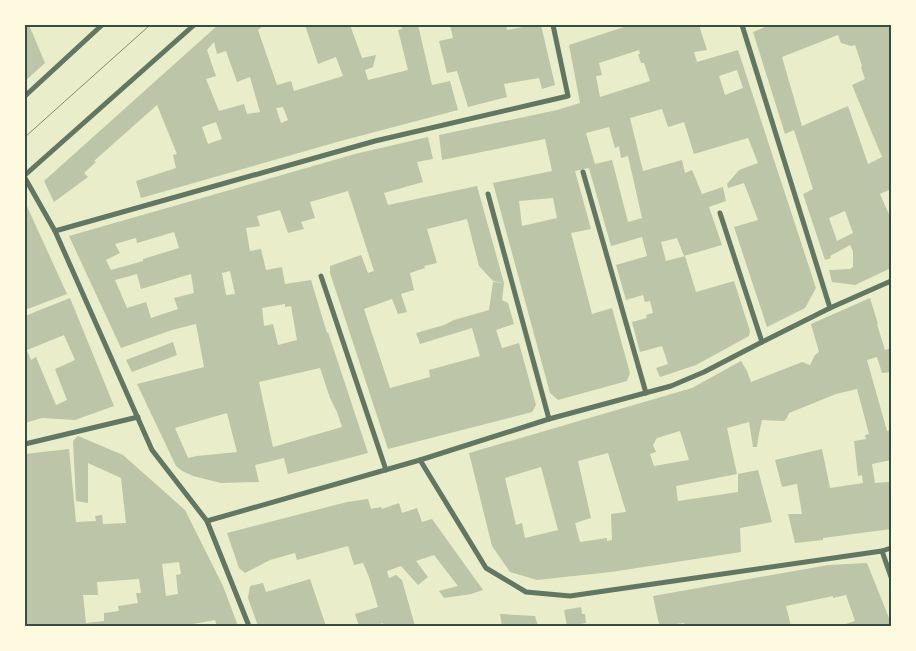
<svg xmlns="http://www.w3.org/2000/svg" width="916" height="651" font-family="Barlow,sans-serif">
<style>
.building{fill:#bcc5a7;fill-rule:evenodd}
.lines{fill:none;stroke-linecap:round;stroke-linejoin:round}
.minor{stroke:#617663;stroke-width:5}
.tram{stroke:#7c8e77;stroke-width:1}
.neatline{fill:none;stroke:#344e41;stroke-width:2}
</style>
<rect width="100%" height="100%" fill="#e9edc9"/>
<!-- building -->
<g class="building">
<polygon points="25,25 29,25 45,63 25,81"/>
<path d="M 218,25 L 264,25 L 258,30 L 277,85 L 291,81 L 294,91 L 343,76 L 336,57 L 318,64 L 305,25 L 350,25 L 362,58 L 376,55 L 373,67 L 365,70 L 368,80 L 408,70 L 398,30 L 402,29 L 401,25 L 418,25 L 432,85 L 450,81 L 458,110 L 337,142 L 141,198 L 136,181 L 176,168 L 173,155 L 177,154 L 157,105 L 94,161 L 96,162 L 84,173 L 88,177 L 54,202 L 44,181 ZM 214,42 L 217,54 L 226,51 L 237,82 L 250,77 L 260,112 L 247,114 L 244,104 L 219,111 L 206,79 L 216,76 L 207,50 ZM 283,107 L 288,120 L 281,123 L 276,108 ZM 216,122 L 222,139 L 208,144 L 202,127 Z"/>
<polygon points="450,25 506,25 507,30 534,25 541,25 555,85 542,89 539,78 504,84 507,97 468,107 457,71 447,73 439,41 453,38"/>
<path d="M 630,25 L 699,25 L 707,50 L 694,52 L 697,62 L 738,50 L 816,288 L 805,308 L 767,327 L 734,227 L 758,220 L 744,183 L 728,188 L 727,184 L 739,170 L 758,163 L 748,138 L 694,154 L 684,122 L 668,127 L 662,109 L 630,118 L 643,171 L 682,160 L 685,173 L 692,170 L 702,194 L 723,187 L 726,201 L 709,207 L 722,245 L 684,256 L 677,238 L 661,242 L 666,261 L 685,256 L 696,292 L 734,281 L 750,331 L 749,336 L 696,365 L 660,377 L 656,368 L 668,364 L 662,346 L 640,352 L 632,322 L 647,318 L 646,315 L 653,313 L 650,301 L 645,302 L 643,295 L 626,300 L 616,265 L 647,256 L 642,237 L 611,246 L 589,168 L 575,171 L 591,229 L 571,233 L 592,314 L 612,308 L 630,373 L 627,381 L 558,400 L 550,393 L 493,183 L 552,171 L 545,139 L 442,160 L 439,135 L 557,110 L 580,103 L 569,45 ZM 639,50 L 640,54 L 638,54 L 641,63 L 644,63 L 650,81 L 600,97 L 596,76 L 602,75 L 599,63 ZM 737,70 L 743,88 L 725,95 L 719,76 ZM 609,127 L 615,148 L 619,146 L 621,158 L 628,156 L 642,218 L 628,222 L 612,160 L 595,164 L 586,133 ZM 553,198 L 557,218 L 522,226 L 519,201 Z"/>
<path d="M 770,25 L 891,25 L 891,189 L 880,194 L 891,219 L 891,268 L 855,285 L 832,282 L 829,270 L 850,269 L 853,267 L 853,251 L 850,245 L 830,256 L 831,258 L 825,260 L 803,194 L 813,189 L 794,130 L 785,134 L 753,32 ZM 838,35 L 841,43 L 851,46 L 855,45 L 862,66 L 861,67 L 865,79 L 852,85 L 882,157 L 868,164 L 848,106 L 802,126 L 782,57 ZM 845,211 L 853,233 L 837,241 L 829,218 Z"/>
<path d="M 428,137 L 433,159 L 417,162 L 423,182 L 384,193 L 388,205 L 477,186 L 504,283 L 493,281 L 479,266 L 467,219 L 427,229 L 437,263 L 424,266 L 425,268 L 410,273 L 414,290 L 401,294 L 407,312 L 398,314 L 392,299 L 364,309 L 390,388 L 430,377 L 429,370 L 480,356 L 472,328 L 420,344 L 416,333 L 444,325 L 454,320 L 489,310 L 493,282 L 504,283 L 502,300 L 508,303 L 514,324 L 496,330 L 502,348 L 519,343 L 536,405 L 532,412 L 388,449 L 330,273 L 330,266 L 361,255 L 368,273 L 374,271 L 348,191 L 310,202 L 315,218 L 301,222 L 304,229 L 288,233 L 280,210 L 257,216 L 260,226 L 246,228 L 250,251 L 261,249 L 266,270 L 282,267 L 285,284 L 311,280 L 327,333 L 328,332 L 368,453 L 288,474 L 284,458 L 255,465 L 259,482 L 221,483 L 193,476 L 182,471 L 176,466 L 137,384 L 204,367 L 196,324 L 172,330 L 121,348 L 69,236 L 355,154 ZM 174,232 L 179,248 L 143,259 L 143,261 L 111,270 L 106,260 L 120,253 L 115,244 L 136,238 L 137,243 ZM 230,271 L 235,294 L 226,295 L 222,273 ZM 137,274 L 141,289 L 191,274 L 194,293 L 174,298 L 178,309 L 151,318 L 146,302 L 127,308 L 115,280 ZM 285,304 L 285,307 L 291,306 L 297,340 L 278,345 L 273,324 L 264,326 L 262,308 ZM 320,368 L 330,398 L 337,412 L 342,427 L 273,447 L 259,382 ZM 227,413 L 237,452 L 197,456 L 188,458 L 175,428 Z"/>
<polygon points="25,202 67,294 25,310"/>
<path d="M 70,298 L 114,406 L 75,420 L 42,418 L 25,423 L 25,316 ZM 64,335 L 75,360 L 55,369 L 67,400 L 56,405 L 36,357 L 31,360 L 27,350 Z"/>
<path d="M 870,298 L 878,324 L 877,324 L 885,350 L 891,348 L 891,372 L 882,373 L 877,357 L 867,360 L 887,431 L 891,430 L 891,460 L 872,464 L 875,483 L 889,482 L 889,474 L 891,474 L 891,529 L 823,538 L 823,540 L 795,543 L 788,514 L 802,514 L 797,484 L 782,487 L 775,460 L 822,449 L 830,488 L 863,483 L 862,475 L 858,476 L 854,441 L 866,439 L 865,435 L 869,434 L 857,389 L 836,394 L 789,413 L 787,418 L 784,421 L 762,420 L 759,434 L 757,447 L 753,447 L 749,422 L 727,428 L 737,474 L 676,486 L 678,501 L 738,492 L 738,474 L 758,470 L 772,522 L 740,528 L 741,552 L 611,572 L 537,580 L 510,572 L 492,546 L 469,453 L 692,388 L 741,361 L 747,371 L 751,382 L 802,362 L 810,365 L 815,355 L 819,352 L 811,324 ZM 680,431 L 689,460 L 654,466 L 650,454 L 656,452 L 653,445 L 657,438 ZM 608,453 L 626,512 L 611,514 L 612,540 L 607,541 L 607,538 L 580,542 L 575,523 L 591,518 L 578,461 ZM 541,467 L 558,530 L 525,538 L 522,523 L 516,525 L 505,478 Z"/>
<polygon points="173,342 177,355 132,372 126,360"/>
<path d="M 78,436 L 123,455 L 185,510 L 223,586 L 238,626 L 217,626 L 215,620 L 182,626 L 25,626 L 25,454 L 69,449 L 76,522 L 96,521 L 95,516 L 102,515 L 103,524 L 126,523 L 121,478 L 88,463 L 88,503 L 76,501 L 73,441 ZM 179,562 L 181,574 L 176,575 L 178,594 L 166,596 L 162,564 ZM 139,579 L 141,593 L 136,593 L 138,603 L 118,606 L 119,611 L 104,613 L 104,621 L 86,623 L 83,595 L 98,595 L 97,582 Z"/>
<polygon points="368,499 371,509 381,507 382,509 399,503 402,513 417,508 422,522 432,519 483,590 471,594 444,598 439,591 458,586 434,555 416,561 428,577 418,585 401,566 387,571 389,578 396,575 402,580 415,626 384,626 383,623 375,626 359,626 355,614 378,607 369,577 363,563 354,565 348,546 297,560 295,553 270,560 245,573 239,568 227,533 347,502"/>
<polygon points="867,563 891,623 891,626 839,626 855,621 846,595 833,598 833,596 786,606 791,626 685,626 684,623 660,626 658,620 653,596 828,565"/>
<polygon points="310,579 326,626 258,626 248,598 250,586 263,583 266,592"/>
<polygon points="581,607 582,614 585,614 586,623 567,626 564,610"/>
<polygon points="500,614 535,616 538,626 502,626"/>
</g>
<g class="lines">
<!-- minor -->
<g class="minor">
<polyline points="742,25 830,308"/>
<polyline points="25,96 102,25"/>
<polyline points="583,172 646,393"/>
<polyline points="25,175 194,25"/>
<polyline points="25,178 55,231 152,450 207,521 249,626"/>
<polyline points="488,194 549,419"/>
<polyline points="720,213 762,342"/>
<polyline points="55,231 375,141 568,96 553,25"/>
<polyline points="321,276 386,470"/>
<polyline points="25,444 138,417"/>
<polyline points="420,460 486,568 526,592 570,596 882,551 891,548"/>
<polyline points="207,521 420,460 549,419 671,386 704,372 762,342 830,308 891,281"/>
<polyline points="882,551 891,577"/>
</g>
<!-- tram -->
<polyline class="tram" points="25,137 150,25"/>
</g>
<!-- border -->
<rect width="916" height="651" fill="none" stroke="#fefae0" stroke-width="52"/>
<rect x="26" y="26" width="864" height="599" class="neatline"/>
</svg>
